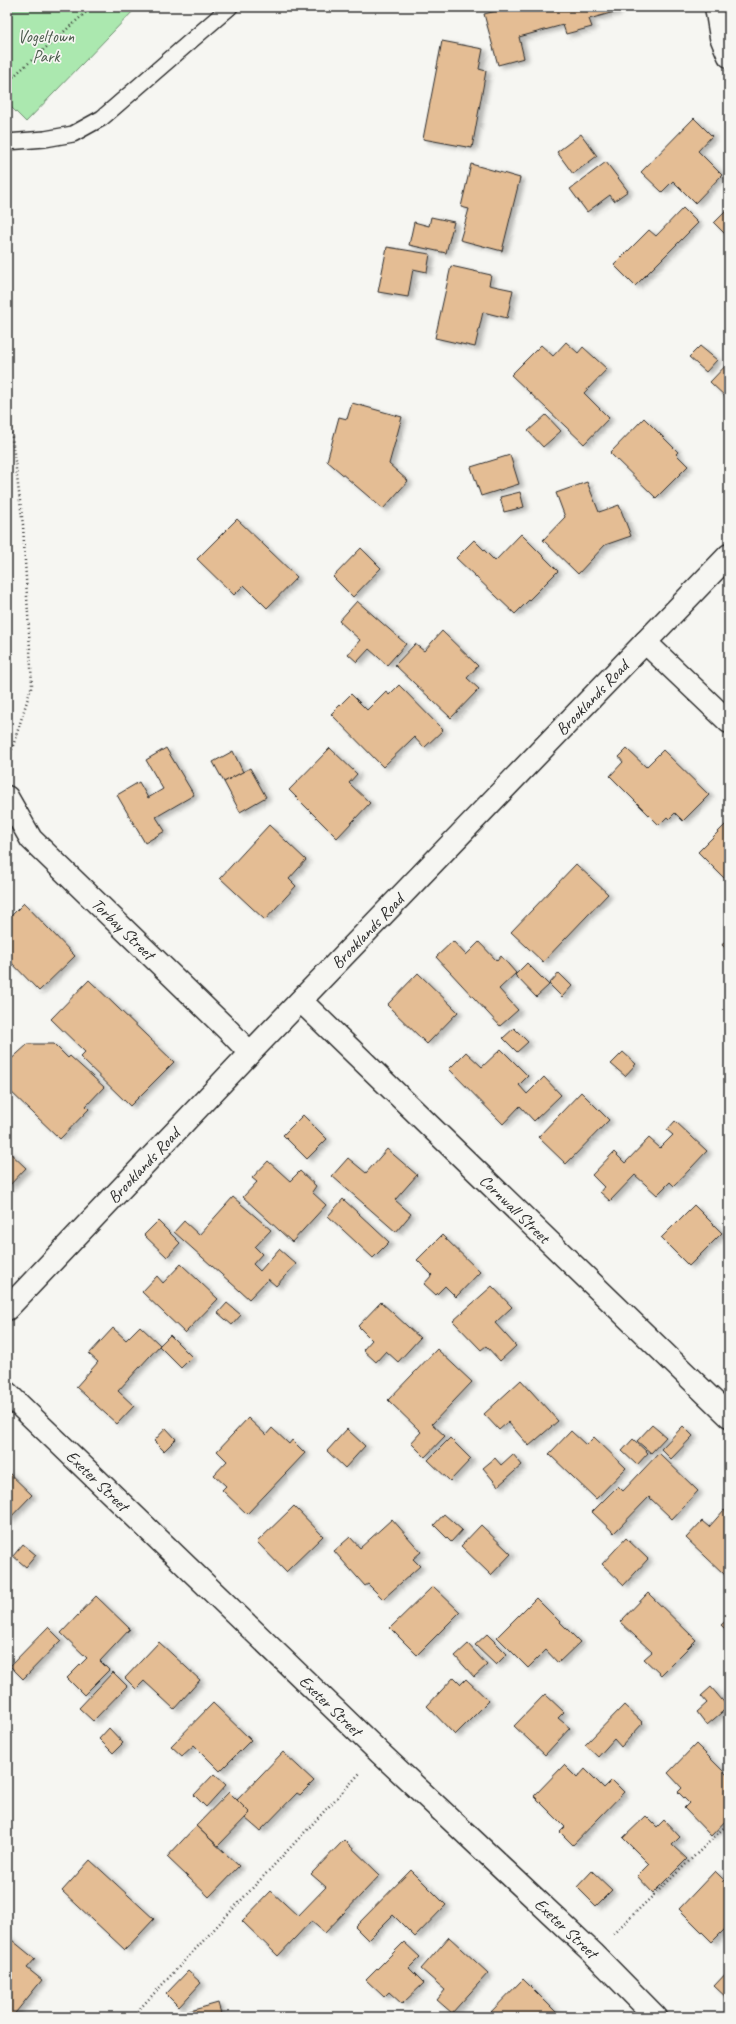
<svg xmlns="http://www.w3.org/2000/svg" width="736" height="2024" font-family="Caveat,sans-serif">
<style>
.green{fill:#abe8af;stroke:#6b8a6d}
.building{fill:#e4bd94;stroke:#2b2b2b;filter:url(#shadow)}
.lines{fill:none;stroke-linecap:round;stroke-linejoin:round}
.service-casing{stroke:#2b2b2b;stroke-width:18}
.minor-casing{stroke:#2b2b2b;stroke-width:25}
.tertiary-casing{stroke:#2b2b2b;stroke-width:25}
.path{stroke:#2b2b2b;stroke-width:2.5;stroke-dasharray:1 3;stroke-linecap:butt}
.service{stroke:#f6f6f2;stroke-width:15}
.minor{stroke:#f6f6f2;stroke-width:22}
.tertiary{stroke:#f6f6f2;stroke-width:22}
.labels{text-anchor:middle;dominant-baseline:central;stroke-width:3.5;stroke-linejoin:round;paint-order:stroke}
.park-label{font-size:17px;fill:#4b5a4c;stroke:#f6f6f2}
.street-label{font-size:17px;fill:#2b2b2b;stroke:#f6f6f2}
</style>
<defs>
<filter id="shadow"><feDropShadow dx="4.5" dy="2.5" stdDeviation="2" flood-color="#0004"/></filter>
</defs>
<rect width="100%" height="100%" fill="#f6f6f2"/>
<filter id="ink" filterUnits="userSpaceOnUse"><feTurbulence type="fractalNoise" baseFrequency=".025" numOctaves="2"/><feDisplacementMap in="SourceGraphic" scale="8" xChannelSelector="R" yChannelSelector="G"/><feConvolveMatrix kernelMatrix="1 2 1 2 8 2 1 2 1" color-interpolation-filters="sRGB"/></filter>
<g filter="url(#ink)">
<!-- green -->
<polygon class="green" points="7,7 137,7 26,122 7,103"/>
<!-- building -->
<g class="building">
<polygon points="495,7 617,7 618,11 589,19 592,27 566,34 563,25 519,37 524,58 498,65 484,14 496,11"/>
<polygon points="442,41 483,49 479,69 486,71 472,148 423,139"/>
<polygon points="694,118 712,136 698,151 722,175 695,203 673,181 662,192 641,172"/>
<polygon points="581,134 597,156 573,174 557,152"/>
<polygon points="606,162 628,191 614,201 610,195 587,212 570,189"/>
<polygon points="471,164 520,178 502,251 460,240 469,209 461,207"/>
<polygon points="683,208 698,223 635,286 614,265 649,230 656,236"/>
<polygon points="729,208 729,238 714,223"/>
<polygon points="431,217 454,222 446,253 409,245 414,222 429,226"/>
<polygon points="387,247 430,254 427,272 413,269 408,297 378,292"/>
<polygon points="451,266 491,275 489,285 513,290 507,318 483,312 475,347 435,338"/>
<polygon points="566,342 578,353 583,347 607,369 584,393 609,418 584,444 511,375 541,345 553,356"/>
<polygon points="700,346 717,360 706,372 689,357"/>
<polygon points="729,362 729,400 710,382"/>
<polygon points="352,403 402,417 389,464 408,481 383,509 327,461 339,417 347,419"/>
<polygon points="546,415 561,431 543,447 528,431"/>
<polygon points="644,418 678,452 676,454 688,466 656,498 610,453"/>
<polygon points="510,455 519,484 481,496 471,467"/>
<polygon points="587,482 599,512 619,505 631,536 605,545 578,574 543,540 565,517 556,493"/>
<polygon points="520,492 524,507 504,512 500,497"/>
<polygon points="237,519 297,577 267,608 244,585 234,595 197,559"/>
<polygon points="521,534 558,571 515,614 456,558 474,540 495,561"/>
<polygon points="361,548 381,568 353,597 333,577"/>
<polygon points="357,601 406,644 387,665 369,649 357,662 348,654 360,640 339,621"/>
<polygon points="442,631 478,666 467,678 479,689 451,718 395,665 415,644 424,651"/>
<polygon points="399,685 443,730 424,748 414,737 383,767 331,714 351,694 367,710 386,691 389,695"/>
<polygon points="166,748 194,795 156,817 165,831 145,843 117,795 139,782 148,798 163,789 146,760"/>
<polygon points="330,748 357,774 349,783 370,803 337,838 289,790"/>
<polygon points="627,749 646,767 663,750 709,795 683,821 675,813 669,819 667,817 659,825 610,776 623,762 619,757"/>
<polygon points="233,751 243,772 224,782 213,762"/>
<polygon points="250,768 266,797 240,812 224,782"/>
<polygon points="729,821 729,883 698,852"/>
<polygon points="269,825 306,860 289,879 296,886 265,920 220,878"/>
<polygon points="576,864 608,894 543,962 511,932"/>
<polygon points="24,903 75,956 39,991 7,958 7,916 9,918"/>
<polygon points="729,936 729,951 722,945"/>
<polygon points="453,941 466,955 479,942 497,961 501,956 516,973 499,989 518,1010 500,1026 436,957"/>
<polygon points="527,963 549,985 536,997 515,975"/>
<polygon points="418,973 458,1012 427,1044 387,1005"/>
<polygon points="559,973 572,986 562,997 549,984"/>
<polygon points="89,980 174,1062 130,1106 80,1057 85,1052 51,1019"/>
<polygon points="514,1028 528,1042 517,1052 503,1038"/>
<polygon points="28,1044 54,1044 68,1058 70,1056 104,1087 86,1106 89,1109 60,1139 7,1088 7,1063"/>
<polygon points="501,1049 528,1076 519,1085 527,1094 544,1077 561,1095 534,1121 520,1106 503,1124 449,1069 466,1052 482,1067"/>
<polygon points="623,1052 636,1064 625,1076 611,1064"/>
<polygon points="581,1092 609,1120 566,1164 538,1137"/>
<polygon points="303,1115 327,1139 307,1159 283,1135"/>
<polygon points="675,1121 707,1151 674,1186 670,1182 657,1195 635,1175 610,1201 600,1192 604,1187 592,1175 614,1152 625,1163 649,1138 660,1148 673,1135 667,1130"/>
<polygon points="387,1149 417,1175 395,1200 411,1214 396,1232 332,1176 348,1158 366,1173"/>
<polygon points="7,1150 26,1168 7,1188"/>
<polygon points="268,1161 290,1181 300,1171 316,1186 312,1192 326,1205 292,1242 243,1197 257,1182 252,1178"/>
<polygon points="233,1197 271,1230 255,1247 262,1254 253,1264 260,1271 279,1249 296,1264 276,1286 268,1279 249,1299 174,1232 184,1221 199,1235"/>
<polygon points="343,1199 389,1242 373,1258 328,1216"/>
<polygon points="694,1205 722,1233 689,1266 661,1238"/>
<polygon points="158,1221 180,1243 167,1257 144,1235"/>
<polygon points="442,1235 480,1272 456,1297 445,1286 436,1295 424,1284 432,1275 417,1260"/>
<polygon points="181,1264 218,1299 185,1333 142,1292 157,1276 163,1283"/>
<polygon points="492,1286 512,1307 495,1323 516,1346 500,1361 486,1346 481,1350 453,1321"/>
<polygon points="381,1302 420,1338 398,1362 386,1351 376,1362 363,1350 372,1340 358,1326"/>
<polygon points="227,1303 241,1315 232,1325 218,1313"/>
<polygon points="140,1326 160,1345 118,1391 134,1406 117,1424 76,1387 98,1362 89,1354 113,1328 126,1340"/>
<polygon points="170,1335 192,1357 181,1368 159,1346"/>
<polygon points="437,1349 472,1382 432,1424 445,1436 425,1457 411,1443 421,1432 388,1400"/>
<polygon points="521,1380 558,1421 529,1446 508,1422 499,1430 484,1414"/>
<polygon points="248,1418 266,1435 272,1428 289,1444 292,1440 305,1453 247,1514 222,1490 226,1486 214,1475 227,1461 217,1451"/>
<polygon points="652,1425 666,1437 651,1453 637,1441"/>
<polygon points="683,1426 693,1436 671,1459 661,1449"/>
<polygon points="166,1428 176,1439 164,1451 154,1441"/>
<polygon points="347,1429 365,1446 345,1468 327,1451"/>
<polygon points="571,1431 586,1445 594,1437 626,1468 596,1499 549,1454"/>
<polygon points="450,1438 471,1459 450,1481 428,1460"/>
<polygon points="633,1439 648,1453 637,1465 622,1451"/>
<polygon points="659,1453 698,1491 672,1519 649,1497 614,1533 592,1512 618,1486 623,1491"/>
<polygon points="513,1454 522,1465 498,1486 483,1468 495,1458 501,1465"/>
<polygon points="7,1471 32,1495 7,1521"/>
<polygon points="294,1506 323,1536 286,1572 257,1542"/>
<polygon points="724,1510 729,1514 729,1570 725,1575 686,1538 702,1521 709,1527"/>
<polygon points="444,1514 462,1530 451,1542 434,1525"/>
<polygon points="392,1519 421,1552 413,1559 420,1566 383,1599 368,1584 365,1586 334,1551 350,1537 360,1548"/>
<polygon points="481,1525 511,1554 491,1575 461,1546"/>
<polygon points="626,1538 648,1559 624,1585 602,1564"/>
<polygon points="23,1544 36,1555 26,1567 13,1556"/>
<polygon points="433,1586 460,1612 417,1655 390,1628"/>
<polygon points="648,1593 696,1640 661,1675 644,1659 652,1652 620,1622"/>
<polygon points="96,1596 130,1629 100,1661 109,1670 84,1695 67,1678 87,1658 61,1633"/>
<polygon points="536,1598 580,1642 558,1663 546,1650 528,1668 497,1637"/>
<polygon points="729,1618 729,1633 721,1625"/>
<polygon points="48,1627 61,1640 23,1679 10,1666"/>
<polygon points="487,1634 507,1654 496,1665 475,1645"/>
<polygon points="159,1642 200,1680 174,1709 144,1681 136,1689 125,1678"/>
<polygon points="468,1644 487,1665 474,1677 455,1656"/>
<polygon points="113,1672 127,1686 93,1721 79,1708"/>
<polygon points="454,1677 461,1684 466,1679 489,1701 455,1735 427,1706"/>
<polygon points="711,1687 728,1707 707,1725 697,1712 707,1703 701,1696"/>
<polygon points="545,1694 564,1712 558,1718 570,1728 545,1755 514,1726"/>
<polygon points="213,1703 251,1740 220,1771 194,1745 182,1756 171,1746"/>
<polygon points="624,1705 643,1723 621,1747 614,1739 598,1757 585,1745"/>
<polygon points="109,1728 123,1743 113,1753 99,1739"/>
<polygon points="696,1744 729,1777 729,1817 711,1836 684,1808 689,1803 678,1792 682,1788 668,1773"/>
<polygon points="283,1752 314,1781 300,1795 297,1793 260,1831 245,1818 250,1813 237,1800"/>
<polygon points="564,1765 577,1778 585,1769 604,1788 612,1780 624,1792 573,1845 560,1832 565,1827 534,1796"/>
<polygon points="214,1774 226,1785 206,1807 194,1795"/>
<polygon points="229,1792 250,1813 218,1846 196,1826"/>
<polygon points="646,1816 657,1827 664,1820 680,1837 672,1845 687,1859 653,1893 637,1876 649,1864 623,1838"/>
<polygon points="196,1826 239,1866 209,1897 167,1857"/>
<polygon points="344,1840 380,1875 325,1933 311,1921 278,1956 242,1921 271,1891 298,1916 326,1887 311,1874"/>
<polygon points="90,1860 154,1919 125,1950 62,1891"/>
<polygon points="411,1870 446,1905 415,1937 393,1915 368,1940 355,1927"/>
<polygon points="592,1871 612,1890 596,1906 577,1887"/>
<polygon points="715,1871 729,1885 729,1925 712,1942 679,1909"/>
<polygon points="7,1936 35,1959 27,1968 42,1980 12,2017 7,2015"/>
<polygon points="449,1937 488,1973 452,2013 437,2000 445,1990 421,1969"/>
<polygon points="404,1942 420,1957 409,1968 424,1983 402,2004 389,1992 384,1997 366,1980"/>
<polygon points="729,1970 729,2000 714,1986"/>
<polygon points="188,1971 201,1983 179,2007 166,1994"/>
<polygon points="523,1979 561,2017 486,2017"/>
<polygon points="218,2003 222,2017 184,2017 183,2013"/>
</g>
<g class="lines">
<defs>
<polyline id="service" points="7,142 45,139 73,134 102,118 230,7"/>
<g id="minor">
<polyline points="716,7 721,37 729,56"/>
<polyline points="645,642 729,722"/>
<path id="s1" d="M 7,797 L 31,839 L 230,1032 L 250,1053"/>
<path id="s2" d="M 301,1001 L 729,1416"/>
<path id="s3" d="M 7,1393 L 380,1753 L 593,1953 L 656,2017"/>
</g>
<g id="tertiary">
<path id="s4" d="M 7,1309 L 250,1053 L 729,555"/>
</g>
</defs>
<!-- service casing -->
<use href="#service" class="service-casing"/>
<!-- minor casing -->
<use href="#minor" class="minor-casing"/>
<!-- tertiary casing -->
<use href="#tertiary" class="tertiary-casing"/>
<!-- path -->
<g class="path">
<polyline points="7,74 11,78"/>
<polyline points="7,82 92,7"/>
<polyline points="7,397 23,525 32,685 7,765"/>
<polyline points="613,1934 729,1823"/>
<polyline points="132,2017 361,1772"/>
</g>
<!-- service -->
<use href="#service" class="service"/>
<!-- minor -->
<use href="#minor" class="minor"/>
<!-- tertiary -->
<use href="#tertiary" class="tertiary"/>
</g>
</g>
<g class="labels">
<!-- park labels -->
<g class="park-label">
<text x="46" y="36">Vogeltown<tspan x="46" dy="20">Park</tspan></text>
</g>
<!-- street labels -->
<g class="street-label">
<text stroke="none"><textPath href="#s4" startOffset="846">Brooklands Road</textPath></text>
<text stroke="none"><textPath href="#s1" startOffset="177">Torbay Street</textPath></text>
<text stroke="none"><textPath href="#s4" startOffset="522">Brooklands Road</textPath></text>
<text stroke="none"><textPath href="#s4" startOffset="198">Brooklands Road</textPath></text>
<text stroke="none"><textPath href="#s2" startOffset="298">Cornwall Street</textPath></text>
<text stroke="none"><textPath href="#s3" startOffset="126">Exeter Street</textPath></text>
<text stroke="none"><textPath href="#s3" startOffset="450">Exeter Street</textPath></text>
<text stroke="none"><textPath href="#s3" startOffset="774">Exeter Street</textPath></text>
</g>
</g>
<!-- margin -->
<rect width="736" height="2024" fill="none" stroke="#f6f6f2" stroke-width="24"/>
<rect x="12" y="12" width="712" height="2000" fill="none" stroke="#2b2b2b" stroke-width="1.5" filter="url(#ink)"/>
</svg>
